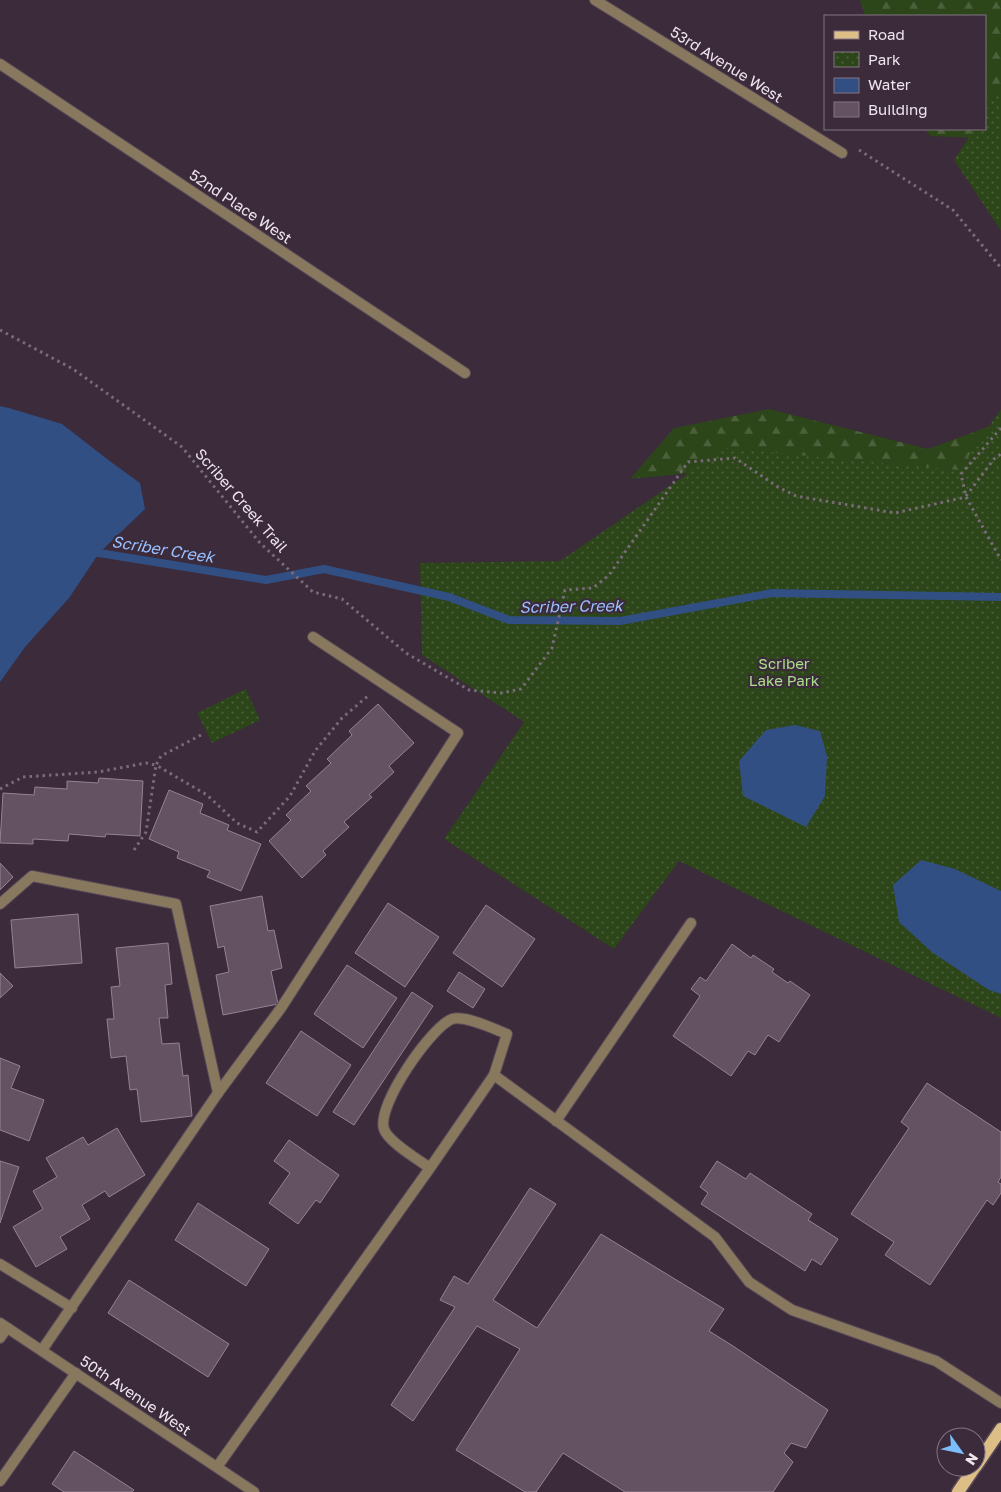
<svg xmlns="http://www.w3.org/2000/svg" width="1001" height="1492" font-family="'Golos Text',sans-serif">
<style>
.forest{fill:url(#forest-firs)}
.park{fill:url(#park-dots)}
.water{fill:#314f83}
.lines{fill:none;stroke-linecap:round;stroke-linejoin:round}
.stream{stroke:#314f83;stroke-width:8}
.building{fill:#645263;stroke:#958193}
.service-casing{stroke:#584958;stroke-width:12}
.minor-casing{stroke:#584958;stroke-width:12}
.tertiary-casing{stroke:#584958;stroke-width:12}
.primary-casing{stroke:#584958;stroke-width:15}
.path{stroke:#796b79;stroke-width:3;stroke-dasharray:2.5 4;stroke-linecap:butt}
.service{stroke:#88785e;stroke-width:10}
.minor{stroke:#88785e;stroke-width:10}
.tertiary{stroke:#88785e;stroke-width:10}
.primary{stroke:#debe87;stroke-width:12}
.labels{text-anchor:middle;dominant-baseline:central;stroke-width:4.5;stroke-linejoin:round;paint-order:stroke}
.street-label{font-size:15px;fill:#f0e5ef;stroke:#3b2b3b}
.park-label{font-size:15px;fill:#acdf8a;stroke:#3b2b3b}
.water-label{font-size:16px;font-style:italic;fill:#9abfff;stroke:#3b2b3b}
</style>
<defs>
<pattern id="forest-firs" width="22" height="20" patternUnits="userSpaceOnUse" patternTransform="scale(1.25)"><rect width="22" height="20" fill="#2c4519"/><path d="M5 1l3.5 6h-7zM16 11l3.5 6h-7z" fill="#4b603b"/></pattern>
<pattern id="park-dots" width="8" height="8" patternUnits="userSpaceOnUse" patternTransform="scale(1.25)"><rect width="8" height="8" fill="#2c4519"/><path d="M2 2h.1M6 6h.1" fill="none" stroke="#4b603b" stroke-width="1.8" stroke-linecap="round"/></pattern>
</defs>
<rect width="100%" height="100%" fill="#3b2b3b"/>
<!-- forest -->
<g class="forest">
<polygon points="860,0 1001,0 1001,139 930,136 925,129 985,129 985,16 865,16"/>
<polygon points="769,409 928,449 1001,422 1001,483 724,470 630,479 674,428"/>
</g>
<!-- park -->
<g class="park">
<polygon points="1001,86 1001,231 954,160 974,129 985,129 985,112"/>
<polygon points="1001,409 1001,1018 679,861 614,949 444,839 524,722 422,655 420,563 560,561 725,448 959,470"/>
<polygon points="246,689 260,720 212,743 197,713"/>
</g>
<!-- water -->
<g class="water">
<polygon points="0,406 9,408 62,424 111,462 140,483 145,509 99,553 69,598 25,647 0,682"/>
<polygon points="795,725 820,731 827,756 825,796 806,827 743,796 739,761 766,730"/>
<polygon points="921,860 955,869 1001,891 1001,994 989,990 933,953 899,922 893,885"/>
</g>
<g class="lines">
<!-- stream -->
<polyline class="stream" points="91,553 99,553 266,580 324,569 449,597 509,620 620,621 772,593 1001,597"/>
</g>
<!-- building -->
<g class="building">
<polygon points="378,704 414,743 389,766 394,772 369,795 372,797 344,822 349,827 323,851 326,855 302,878 269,841 291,820 286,815 311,791 306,786 331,763 327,759 352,735 349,731"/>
<polygon points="99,778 143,781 140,836 106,834 105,837 69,834 68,841 33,839 33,844 0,843 3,793 34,795 35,787 67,789 67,781 98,783"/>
<polygon points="169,790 203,804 200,813 229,825 227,830 261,844 241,891 207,877 210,871 177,858 179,852 149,839"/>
<polygon points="0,863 13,877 0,890"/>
<polygon points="262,896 268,931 274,930 282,968 271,971 278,1004 223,1015 216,975 229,972 224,946 218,948 210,906"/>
<polygon points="388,903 439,937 405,987 355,953"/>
<polygon points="486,905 535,939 502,987 453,953"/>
<polygon points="78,914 82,963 15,968 11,920"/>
<polygon points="168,943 172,984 165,985 168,1018 159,1018 162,1044 179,1043 183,1076 188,1075 192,1116 141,1122 137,1089 130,1090 126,1056 111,1058 107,1019 114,1019 111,987 120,986 116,948"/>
<polygon points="732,944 751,958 753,955 774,969 772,972 788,983 790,981 810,995 779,1042 768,1035 755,1055 748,1051 731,1076 673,1036 700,996 691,989 700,977 706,981"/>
<polygon points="347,965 397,998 363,1048 314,1014"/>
<polygon points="459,972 485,989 473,1008 447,991"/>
<polygon points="0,973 13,986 0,998"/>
<polygon points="412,992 433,1006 354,1125 333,1112"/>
<polygon points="301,1031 351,1065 317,1116 266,1083"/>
<polygon points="0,1058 20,1066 11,1088 44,1100 29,1141 0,1130"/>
<polygon points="927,1083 1001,1132 1001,1177 998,1182 1001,1184 1001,1193 993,1205 987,1200 930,1285 885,1255 894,1242 851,1214 909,1128 901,1122"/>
<polygon points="117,1128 145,1175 109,1197 105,1191 82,1205 90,1219 60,1237 67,1249 36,1267 13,1227 43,1209 33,1191 57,1177 46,1158 83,1137 88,1145"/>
<polygon points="289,1140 339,1175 320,1203 316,1200 298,1224 269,1203 290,1173 274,1161"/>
<polygon points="0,1161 19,1167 0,1223"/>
<polygon points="717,1161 746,1179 750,1173 812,1214 808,1220 838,1239 821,1265 812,1259 805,1271 701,1204 708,1193 700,1187"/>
<polygon points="530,1188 556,1204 493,1300 537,1328 601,1234 724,1309 709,1331 733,1346 828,1410 806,1448 791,1443 784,1453 793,1462 773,1492 625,1492 563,1453 536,1492 525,1492 456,1450 520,1349 477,1326 413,1421 391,1405 455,1307 440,1300 454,1276 468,1284"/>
<polygon points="198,1203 269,1249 246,1286 175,1240"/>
<polygon points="129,1280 229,1344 208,1377 108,1313"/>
<polygon points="74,1451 134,1490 132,1492 64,1492 52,1484"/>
</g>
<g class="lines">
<defs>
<g id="service">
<polyline points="0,904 32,876 176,904 218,1093"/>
<polyline points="494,1075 715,1237 749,1282 792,1310 936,1361 1001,1403"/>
<polyline points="556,1121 691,923"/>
<polyline points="0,1264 72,1308"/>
<polyline points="0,1338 7,1328"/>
<polyline points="42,1350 218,1093 281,1008 458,733 313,637"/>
<path d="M 217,1467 L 430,1168 L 494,1075 L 507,1034 C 494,1029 465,1015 452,1019 C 431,1027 376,1106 384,1129 C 388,1142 419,1160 430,1168"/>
<polyline points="0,1481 76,1373"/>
</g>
<g id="minor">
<polyline points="595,0 842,153"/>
<polyline points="0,64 465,373"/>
</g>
<polyline id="tertiary" points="0,1323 254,1492"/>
<g id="primary">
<polyline points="976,1466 1001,1429"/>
<polyline points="958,1492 975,1467"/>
</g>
</defs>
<!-- service casing -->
<use href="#service" class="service-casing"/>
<!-- minor casing -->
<use href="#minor" class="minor-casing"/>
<!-- tertiary casing -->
<use href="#tertiary" class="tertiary-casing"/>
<!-- primary casing -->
<use href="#primary" class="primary-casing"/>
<!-- path -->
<g class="path">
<polyline points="859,150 953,210 1001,268"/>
<polyline points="0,330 73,369 182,447 260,543 313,592 342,599 406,653 469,690 501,693 521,689 552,648 565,590 593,588 609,575 688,462 735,458 778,487 796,496 895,513 966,497"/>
<polyline points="1001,428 961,474 966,497 1001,560"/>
<polyline points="966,496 994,459 1001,454"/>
<polyline points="201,735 161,756 156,765 207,795 237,823 257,832 290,796 315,751 342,718 369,695"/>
<polyline points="0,789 23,777 98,772 146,763 156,765 146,832 132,853"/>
</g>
<!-- service -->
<use href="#service" class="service"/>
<!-- minor -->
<use href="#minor" class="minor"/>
<!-- tertiary -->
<use href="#tertiary" class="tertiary"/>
<!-- primary -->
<use href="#primary" class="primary"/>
</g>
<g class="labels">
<!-- street labels -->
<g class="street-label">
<text transform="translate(727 64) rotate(32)">53rd Avenue West</text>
<text transform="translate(241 206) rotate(34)">52nd Place West</text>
<text transform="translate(242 500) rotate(49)">Scriber Creek Trail</text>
<text transform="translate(136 1395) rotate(34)">50th Avenue West</text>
</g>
<!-- park labels -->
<g class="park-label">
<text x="784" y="663">Scriber<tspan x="784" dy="17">Lake Park</tspan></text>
</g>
<!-- water labels -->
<g class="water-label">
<text transform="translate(163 549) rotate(9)">Scriber Creek</text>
<text transform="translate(571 606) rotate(-1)">Scriber Creek</text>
</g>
</g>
<!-- legend -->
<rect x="824" y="15" width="162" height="115" fill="#3b2b3b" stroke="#837583"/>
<rect x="834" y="31" width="25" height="8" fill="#debe87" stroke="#837583"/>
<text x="868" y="40" font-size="15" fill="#f0e5ef">Road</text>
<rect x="834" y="52" width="25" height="15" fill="url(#park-dots)" stroke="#837583"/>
<text x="868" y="65" font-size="15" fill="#f0e5ef">Park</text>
<rect x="834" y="78" width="25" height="15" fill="#314f83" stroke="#837583"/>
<text x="868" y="90" font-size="15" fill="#f0e5ef">Water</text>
<rect x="834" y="102" width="25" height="15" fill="#645263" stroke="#837583"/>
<text x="868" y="115" font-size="15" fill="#f0e5ef">Building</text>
<!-- north arrow -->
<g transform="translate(961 1452) rotate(123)"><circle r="24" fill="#3b2b3b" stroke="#837583"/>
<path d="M0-4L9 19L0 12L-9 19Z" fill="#7cbef9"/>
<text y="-8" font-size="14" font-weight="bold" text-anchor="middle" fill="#f0e5ef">N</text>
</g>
</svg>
